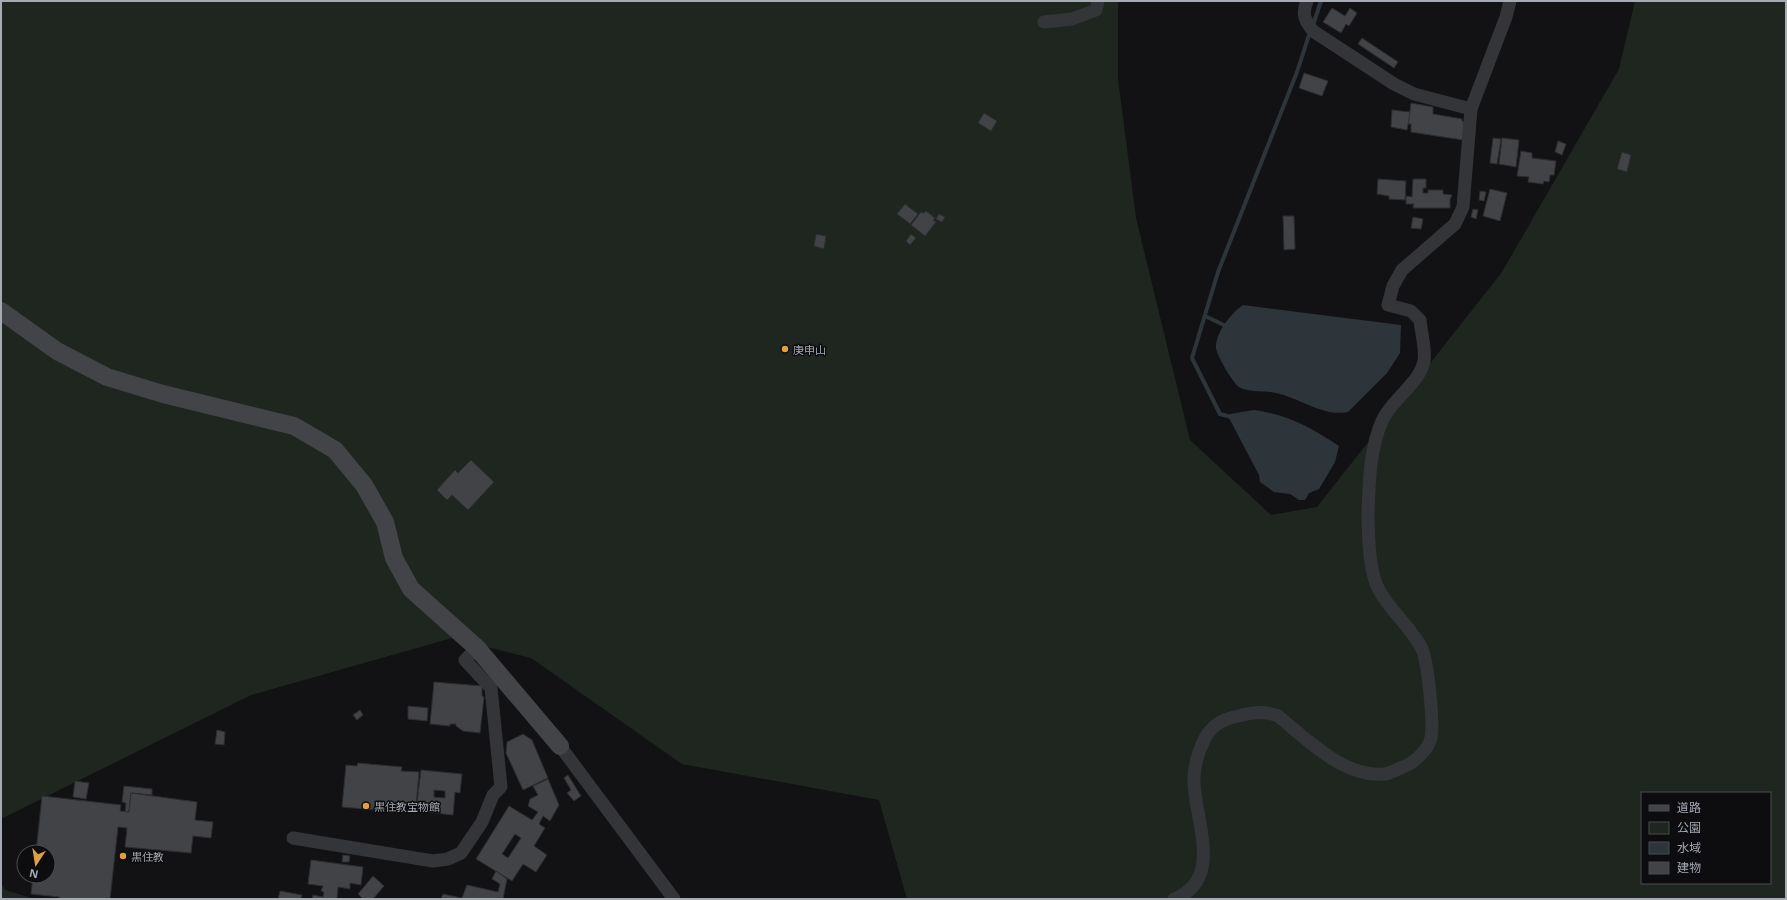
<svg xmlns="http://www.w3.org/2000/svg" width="1787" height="900" font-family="'Open Sans','Noto Sans JP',sans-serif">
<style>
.green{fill:#1f2620;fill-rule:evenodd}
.water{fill:#2d353b}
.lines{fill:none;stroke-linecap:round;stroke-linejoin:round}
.stream{stroke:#2d353b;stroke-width:4}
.building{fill:#414347;stroke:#2d2d30;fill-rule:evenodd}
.street{stroke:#343538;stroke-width:13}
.secondary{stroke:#424448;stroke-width:18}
.poi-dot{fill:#dfa13f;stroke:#0d0d0f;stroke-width:1.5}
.labels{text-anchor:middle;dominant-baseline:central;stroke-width:3;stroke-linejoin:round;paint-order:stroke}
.poi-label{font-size:11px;fill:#a5aab3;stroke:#0d0d0f;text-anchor:start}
</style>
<rect width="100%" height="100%" fill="#121214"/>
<!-- green -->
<g class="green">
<path d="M 1,1 L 1118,1 L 1118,79 L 1136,218 L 1190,440 L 1271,515 L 1317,507 L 1502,272 L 1619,69 L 1635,1 L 1786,1 L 1786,899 L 907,899 L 879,800 L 682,764 L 531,658 L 452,638 L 251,695 L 1,819 ZM 1642,793 L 1770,793 L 1770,883 L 1642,883 Z"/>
<polygon points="1,883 5,890 35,899 1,899"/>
</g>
<!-- water -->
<g class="water">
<path d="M 1243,305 L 1401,325 L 1400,353 L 1387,373 L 1348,412 C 1323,417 1300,398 1276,393 C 1265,390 1249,393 1239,387 C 1233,383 1217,356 1216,348 C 1215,333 1232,312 1243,305 Z"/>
<path d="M 1254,410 C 1289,415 1310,427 1339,446 L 1335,462 L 1319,489 L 1309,493 L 1305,500 L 1299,500 L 1290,494 L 1274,492 L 1260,482 L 1259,475 L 1229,418 L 1230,414 Z"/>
</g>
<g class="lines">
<!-- stream -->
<g class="stream">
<polyline points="1313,25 1321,1"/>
<polyline points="1205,316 1228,327"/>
<polyline points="1235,418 1220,414 1192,358 1218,272 1297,72 1310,32"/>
</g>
</g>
<!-- building -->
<g class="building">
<polygon points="1332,8 1345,16 1350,8 1357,13 1349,26 1346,24 1341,33 1323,22"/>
<polygon points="1362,38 1398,62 1394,68 1358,44"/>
<polygon points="1304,73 1328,81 1322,96 1299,88"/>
<polygon points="1411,103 1433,107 1433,114 1462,119 1462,121 1464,122 1463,140 1411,132 1411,124 1408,124"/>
<polygon points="1392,110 1410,112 1407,130 1391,127"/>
<polygon points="984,113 997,121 991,131 978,123"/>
<polygon points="1493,138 1501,139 1497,164 1490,163"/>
<polygon points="1502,138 1519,140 1516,167 1499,164"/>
<polygon points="1558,141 1566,144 1562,155 1555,152"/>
<polygon points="1521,151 1532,153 1532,158 1556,161 1554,175 1550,175 1549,182 1544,181 1543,184 1528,182 1529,177 1517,176"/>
<polygon points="1622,152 1631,155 1627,172 1617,169"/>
<polygon points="1378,179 1406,181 1405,200 1389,199 1389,196 1377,194"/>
<polygon points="1413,179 1426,179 1426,188 1423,188 1423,193 1428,193 1428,190 1443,190 1443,194 1452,195 1450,199 1450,208 1413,208 1414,204 1406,204 1406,196 1412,197"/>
<polygon points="1490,189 1507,193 1500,221 1483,216"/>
<polygon points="1480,191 1486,192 1484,201 1479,200"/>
<polygon points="905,204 918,214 910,224 897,214"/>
<polygon points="1473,209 1478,210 1476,219 1471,217"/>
<polygon points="926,211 935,218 933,220 936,222 925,236 911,225 921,212 924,213"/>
<polygon points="939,214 945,217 942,222 936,219"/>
<polygon points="1283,216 1294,216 1295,249 1284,250"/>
<polygon points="1413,217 1423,219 1421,229 1411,228"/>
<polygon points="816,234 826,236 824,249 814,246"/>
<polygon points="911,234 916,238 910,245 906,241"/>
<polygon points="471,460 494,482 468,510 452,495 447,500 437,490 455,470 458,473"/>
<polygon points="434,682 482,686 482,696 484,697 480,733 463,731 456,726 456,724 450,724 450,726 430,724"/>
<polygon points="408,706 428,708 427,721 408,719"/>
<polygon points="360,710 363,715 357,720 353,715"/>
<polygon points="217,730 225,732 224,745 215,744"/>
<polygon points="523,734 532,740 548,778 523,790 506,753 507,742"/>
<polygon points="358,763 402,767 401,771 419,772 416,806 398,804 397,812 342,807 346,765 357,766"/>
<path d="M 421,770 L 462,774 L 460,793 L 455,792 L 453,815 L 416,811 ZM 434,790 L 445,791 L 445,798 L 434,797 Z"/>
<polygon points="568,775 581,796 574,801 567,793 571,790 564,778"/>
<path d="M 548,779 L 559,805 L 550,821 L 543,816 L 539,824 L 545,828 L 534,846 L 547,855 L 536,872 L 523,864 L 512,881 L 476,859 L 509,806 L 532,820 L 538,812 L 528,806 L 530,799 L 538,795 L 533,786 ZM 515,834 L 521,838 L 508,858 L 502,854 Z"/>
<polygon points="75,781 89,783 86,799 73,797"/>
<polygon points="124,786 152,789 152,795 131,793 129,812 125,811 126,803 122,802"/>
<polygon points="131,793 197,802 195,820 213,822 211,838 193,836 191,853 125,847 127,828 118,827 110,899 59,899 59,897 31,894 33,876 48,876 48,852 36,852 42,796 121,805 120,811 129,812"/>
<polygon points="343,855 350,856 349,862 342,862"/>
<polygon points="311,860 363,867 361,885 350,883 350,889 338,887 337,899 340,899 312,899 313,895 323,897 324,892 321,891 323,886 308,884"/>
<polygon points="496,871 507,879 503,899 441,899 443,894 462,898 467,885 498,892 500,884 492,879"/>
<polygon points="373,876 384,886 373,899 363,899 358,894"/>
<polygon points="280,891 302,895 301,899 278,899"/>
</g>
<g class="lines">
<!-- street -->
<g class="street">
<path d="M 1307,1 C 1302,13 1304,20 1313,31 L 1394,84 L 1414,94 L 1471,109"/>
<polyline points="1044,22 1072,19 1096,10 1098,1"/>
<polyline points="560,746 674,899"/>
<polyline points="293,838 433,861 448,859 461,853 482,822 493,795 501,787 491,688 465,660 477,648"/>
<path d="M 1174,899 C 1226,879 1193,817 1194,779 C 1194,765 1198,753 1204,740 C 1210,728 1220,720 1234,717 C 1249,713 1263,710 1278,716 C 1308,740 1344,778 1385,774 C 1391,773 1397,769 1403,767 C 1414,763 1428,750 1431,738 C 1434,724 1428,659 1421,647 C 1410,626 1390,611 1379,590 C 1369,573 1368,532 1368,512 C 1369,482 1370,448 1382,421 C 1391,400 1420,383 1424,361 C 1426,349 1421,332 1420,320 L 1411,311 L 1388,305 L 1393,286 L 1402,270 L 1455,224 L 1463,207 L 1471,109 L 1506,17 L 1510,1"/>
</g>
<!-- secondary -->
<polyline class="secondary" points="1,311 57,351 107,377 163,394 294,426 335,450 364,485 385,522 394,558 411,589 477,648 560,746"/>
</g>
<!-- markers -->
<g class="poi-dot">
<circle cx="785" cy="349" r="4"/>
<circle cx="366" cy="806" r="4"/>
<circle cx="123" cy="856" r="4"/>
</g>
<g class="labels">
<!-- poi labels -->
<g class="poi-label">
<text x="793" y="349">庚申山</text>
<text x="374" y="806">黒住教宝物館</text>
<text x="131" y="856">黒住教</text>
</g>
</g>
<!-- border -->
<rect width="1787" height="900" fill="none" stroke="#a5aab3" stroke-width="4"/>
<!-- legend -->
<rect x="1641" y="792" width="130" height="92" fill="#0d0d0f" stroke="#4a4c51"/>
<rect x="1649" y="805" width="20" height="6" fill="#424448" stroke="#4a4c51"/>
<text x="1677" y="812" font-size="12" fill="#a5aab3">道路</text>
<rect x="1649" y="822" width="20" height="12" fill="#1f2620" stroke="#4a4c51"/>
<text x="1677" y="832" font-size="12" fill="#a5aab3">公園</text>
<rect x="1649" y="842" width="20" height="12" fill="#2d353b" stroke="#4a4c51"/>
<text x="1677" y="852" font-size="12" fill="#a5aab3">水域</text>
<rect x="1649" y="862" width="20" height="12" fill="#414347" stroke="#4a4c51"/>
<text x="1677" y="872" font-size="12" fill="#a5aab3">建物</text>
<!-- north arrow -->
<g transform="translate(36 864) rotate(192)"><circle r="19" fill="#0d0d0f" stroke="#4a4c51"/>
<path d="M0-3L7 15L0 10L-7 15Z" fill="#dfa13f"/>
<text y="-6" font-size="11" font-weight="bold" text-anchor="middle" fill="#a5aab3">N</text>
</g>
</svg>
